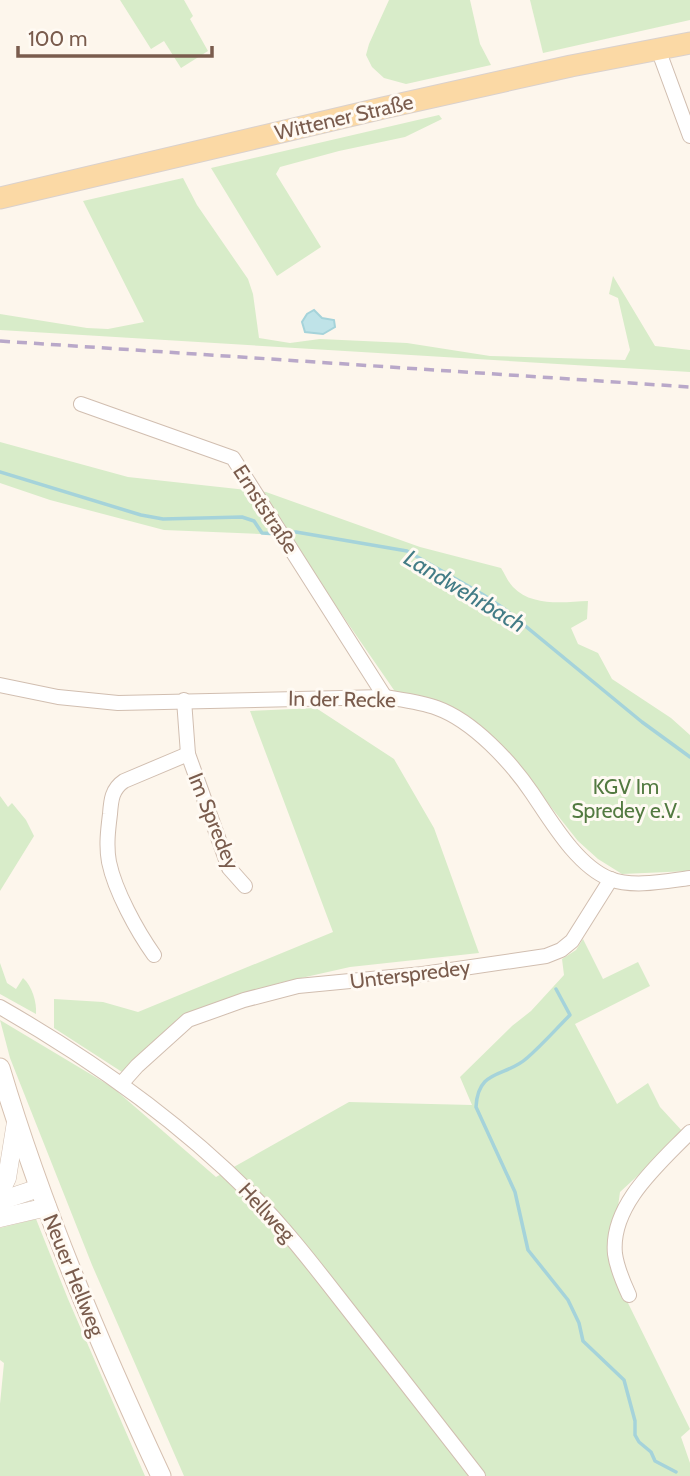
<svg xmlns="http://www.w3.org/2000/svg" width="690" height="1476" font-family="Cabin,sans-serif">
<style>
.green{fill:#d8ecc9}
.water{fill:#bfe3e8;stroke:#a5d3da;stroke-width:2}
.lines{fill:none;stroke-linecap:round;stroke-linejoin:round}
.stream{stroke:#a5d3da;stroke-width:3.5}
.minor-casing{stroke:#d1beb0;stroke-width:16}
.tertiary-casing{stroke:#d1beb0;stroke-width:19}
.secondary-casing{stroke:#d6c0b0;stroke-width:21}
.primary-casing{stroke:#dad1cd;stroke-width:23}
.minor{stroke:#fff;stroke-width:14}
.tertiary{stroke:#fff;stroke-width:18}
.secondary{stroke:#fff;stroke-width:19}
.primary{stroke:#fbd9a5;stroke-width:21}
.rail{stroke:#b9a8c9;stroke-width:3.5;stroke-dasharray:10 7;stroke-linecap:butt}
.labels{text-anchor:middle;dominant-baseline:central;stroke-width:6;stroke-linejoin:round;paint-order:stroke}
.street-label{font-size:21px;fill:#7a5c4d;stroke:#fffaf3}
.park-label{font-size:21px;fill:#537a41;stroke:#fffaf3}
.water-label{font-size:23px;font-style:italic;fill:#437c86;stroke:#fffaf3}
</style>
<rect width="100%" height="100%" fill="#fdf6ec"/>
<!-- green -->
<g class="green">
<polygon points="120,0 184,0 193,16 190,19 208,51 181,68 164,41 151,49"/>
<polygon points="389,0 470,0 480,44 491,65 406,84 384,78 372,67 366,55 369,44"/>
<polygon points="530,0 690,0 690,20 543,53"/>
<polygon points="439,115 442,119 405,137 339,151 280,167 276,174 321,247 277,276 211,168"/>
<polygon points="183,178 197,205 248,279 253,294 259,338 290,343 320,339 407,343 490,356 625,360 630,350 618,298 609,294 613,276 655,346 690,350 690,372 0,330 0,314 87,328 108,329 144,322 83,201"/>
<path d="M 0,442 L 128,477 L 266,492 L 420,547 L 501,568 C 505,574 508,582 513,587 C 532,607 564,602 588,601 L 587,619 L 571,628 L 578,644 L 598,653 L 612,679 L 671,718 L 690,735 L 690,871 L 622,874 L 598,859 L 578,841 L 504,748 L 396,693 L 287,535 L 164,530 L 50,500 L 0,483 Z"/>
<polygon points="316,708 394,759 434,828 479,953 350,967 279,983 180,1020 122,1072 54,1028 54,999 103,1002 138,1012 333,932 250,711"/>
<polygon points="0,796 8,807 12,803 26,820 34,836 0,891"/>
<polygon points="583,939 603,979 638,962 650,986 575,1024 617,1104 648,1083 660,1107 684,1133 620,1192 611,1258 627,1301 690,1429 681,1437 690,1463 690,1476 184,1476 92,1265 10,1058 0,1020 112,1087 216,1177 349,1102 472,1105 460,1077 512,1026 531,1011 564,975 562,959 576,950"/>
<path d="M 0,963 L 7,983 L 16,989 L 23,978 C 32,986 37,1002 36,1014 L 0,994 Z"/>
<polygon points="36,1219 68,1299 145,1476 0,1476 0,1404 4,1363 0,1360 0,1228"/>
</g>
<!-- water -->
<polygon class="water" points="314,310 322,318 334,320 335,327 323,334 305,332 302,322 307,314"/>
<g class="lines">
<!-- stream -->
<g class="stream">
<polyline points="0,472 141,515 163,519 242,517 254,521 262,533 278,534"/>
<polyline points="286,533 296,532 407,551 482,594 506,610 642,722 690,757"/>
<path d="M 556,989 L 570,1015 C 556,1029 542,1045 527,1058 C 505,1078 478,1068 476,1107 L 515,1192 L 528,1250 L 568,1300 L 579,1323 L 583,1341 L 624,1380 L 635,1421 L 635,1435 L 639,1442 L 651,1452 L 655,1461 L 676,1472"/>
</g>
<defs>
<g id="minor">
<polyline points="658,49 690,136"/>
<polyline points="81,404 233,458 385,697"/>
<path d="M 0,685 L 58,697 L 118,703 L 385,697 C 403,700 421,702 437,708 C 473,721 511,762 532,793 C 551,821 577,866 610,879 C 634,888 666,881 690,878"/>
<polyline points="184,700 188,754 229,868 245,886"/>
<path d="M 154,955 C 137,931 115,891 109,862 C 106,846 108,830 110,814 C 111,800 112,789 124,781 L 188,754"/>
<path d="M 0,1007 C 91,1059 177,1120 251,1194 C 289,1232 321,1275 354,1317 C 395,1370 437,1423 478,1476"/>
<polyline points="121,1084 137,1066 188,1020 244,1000 298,986 423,974 546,956 561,950 572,941 611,879"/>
<path d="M 629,1295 C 623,1282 617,1268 615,1254 C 610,1205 659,1164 690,1132"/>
</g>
<g id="tertiary">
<polyline points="0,1193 7,1178 16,1122"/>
<polyline points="0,1201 39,1188"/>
<polyline points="0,1218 47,1207"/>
</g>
<path id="secondary" d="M 0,1068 C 42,1209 99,1343 161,1476"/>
<polyline id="primary" points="0,198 383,108 571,66 690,43"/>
</defs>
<!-- minor casing -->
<use href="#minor" class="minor-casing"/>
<!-- tertiary casing -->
<use href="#tertiary" class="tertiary-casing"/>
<!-- secondary casing -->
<use href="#secondary" class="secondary-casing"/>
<!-- primary casing -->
<use href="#primary" class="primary-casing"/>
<!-- minor -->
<use href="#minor" class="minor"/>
<!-- tertiary -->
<use href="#tertiary" class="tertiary"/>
<!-- secondary -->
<use href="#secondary" class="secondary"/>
<!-- primary -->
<use href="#primary" class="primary"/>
<!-- rail -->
<polyline class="rail" points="0,341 690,387"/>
</g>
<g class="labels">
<!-- street labels -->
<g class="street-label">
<text transform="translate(344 117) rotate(-13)">Wittener Straße</text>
<text transform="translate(266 509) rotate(57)">Ernststraße</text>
<text transform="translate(342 699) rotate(1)">In der Recke</text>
<text transform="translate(214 821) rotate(68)">Im Spredey</text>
<text transform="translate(410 974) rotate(-7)">Unterspredey</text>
<text transform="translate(267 1212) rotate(47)">Hellweg</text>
<text transform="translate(74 1275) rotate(68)">Neuer Hellweg</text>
</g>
<!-- park labels -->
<g class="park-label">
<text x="626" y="786">KGV Im<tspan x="626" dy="24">Spredey e.V.</tspan></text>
</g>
<!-- water labels -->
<g class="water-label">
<text transform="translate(465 591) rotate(31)">Landwehrbach</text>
</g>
</g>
<!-- scale -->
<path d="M18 46v10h194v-10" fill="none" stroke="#7a5c4d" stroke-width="3.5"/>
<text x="28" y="46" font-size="21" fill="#7a5c4d" stroke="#fffaf3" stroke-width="5" paint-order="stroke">100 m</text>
</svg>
